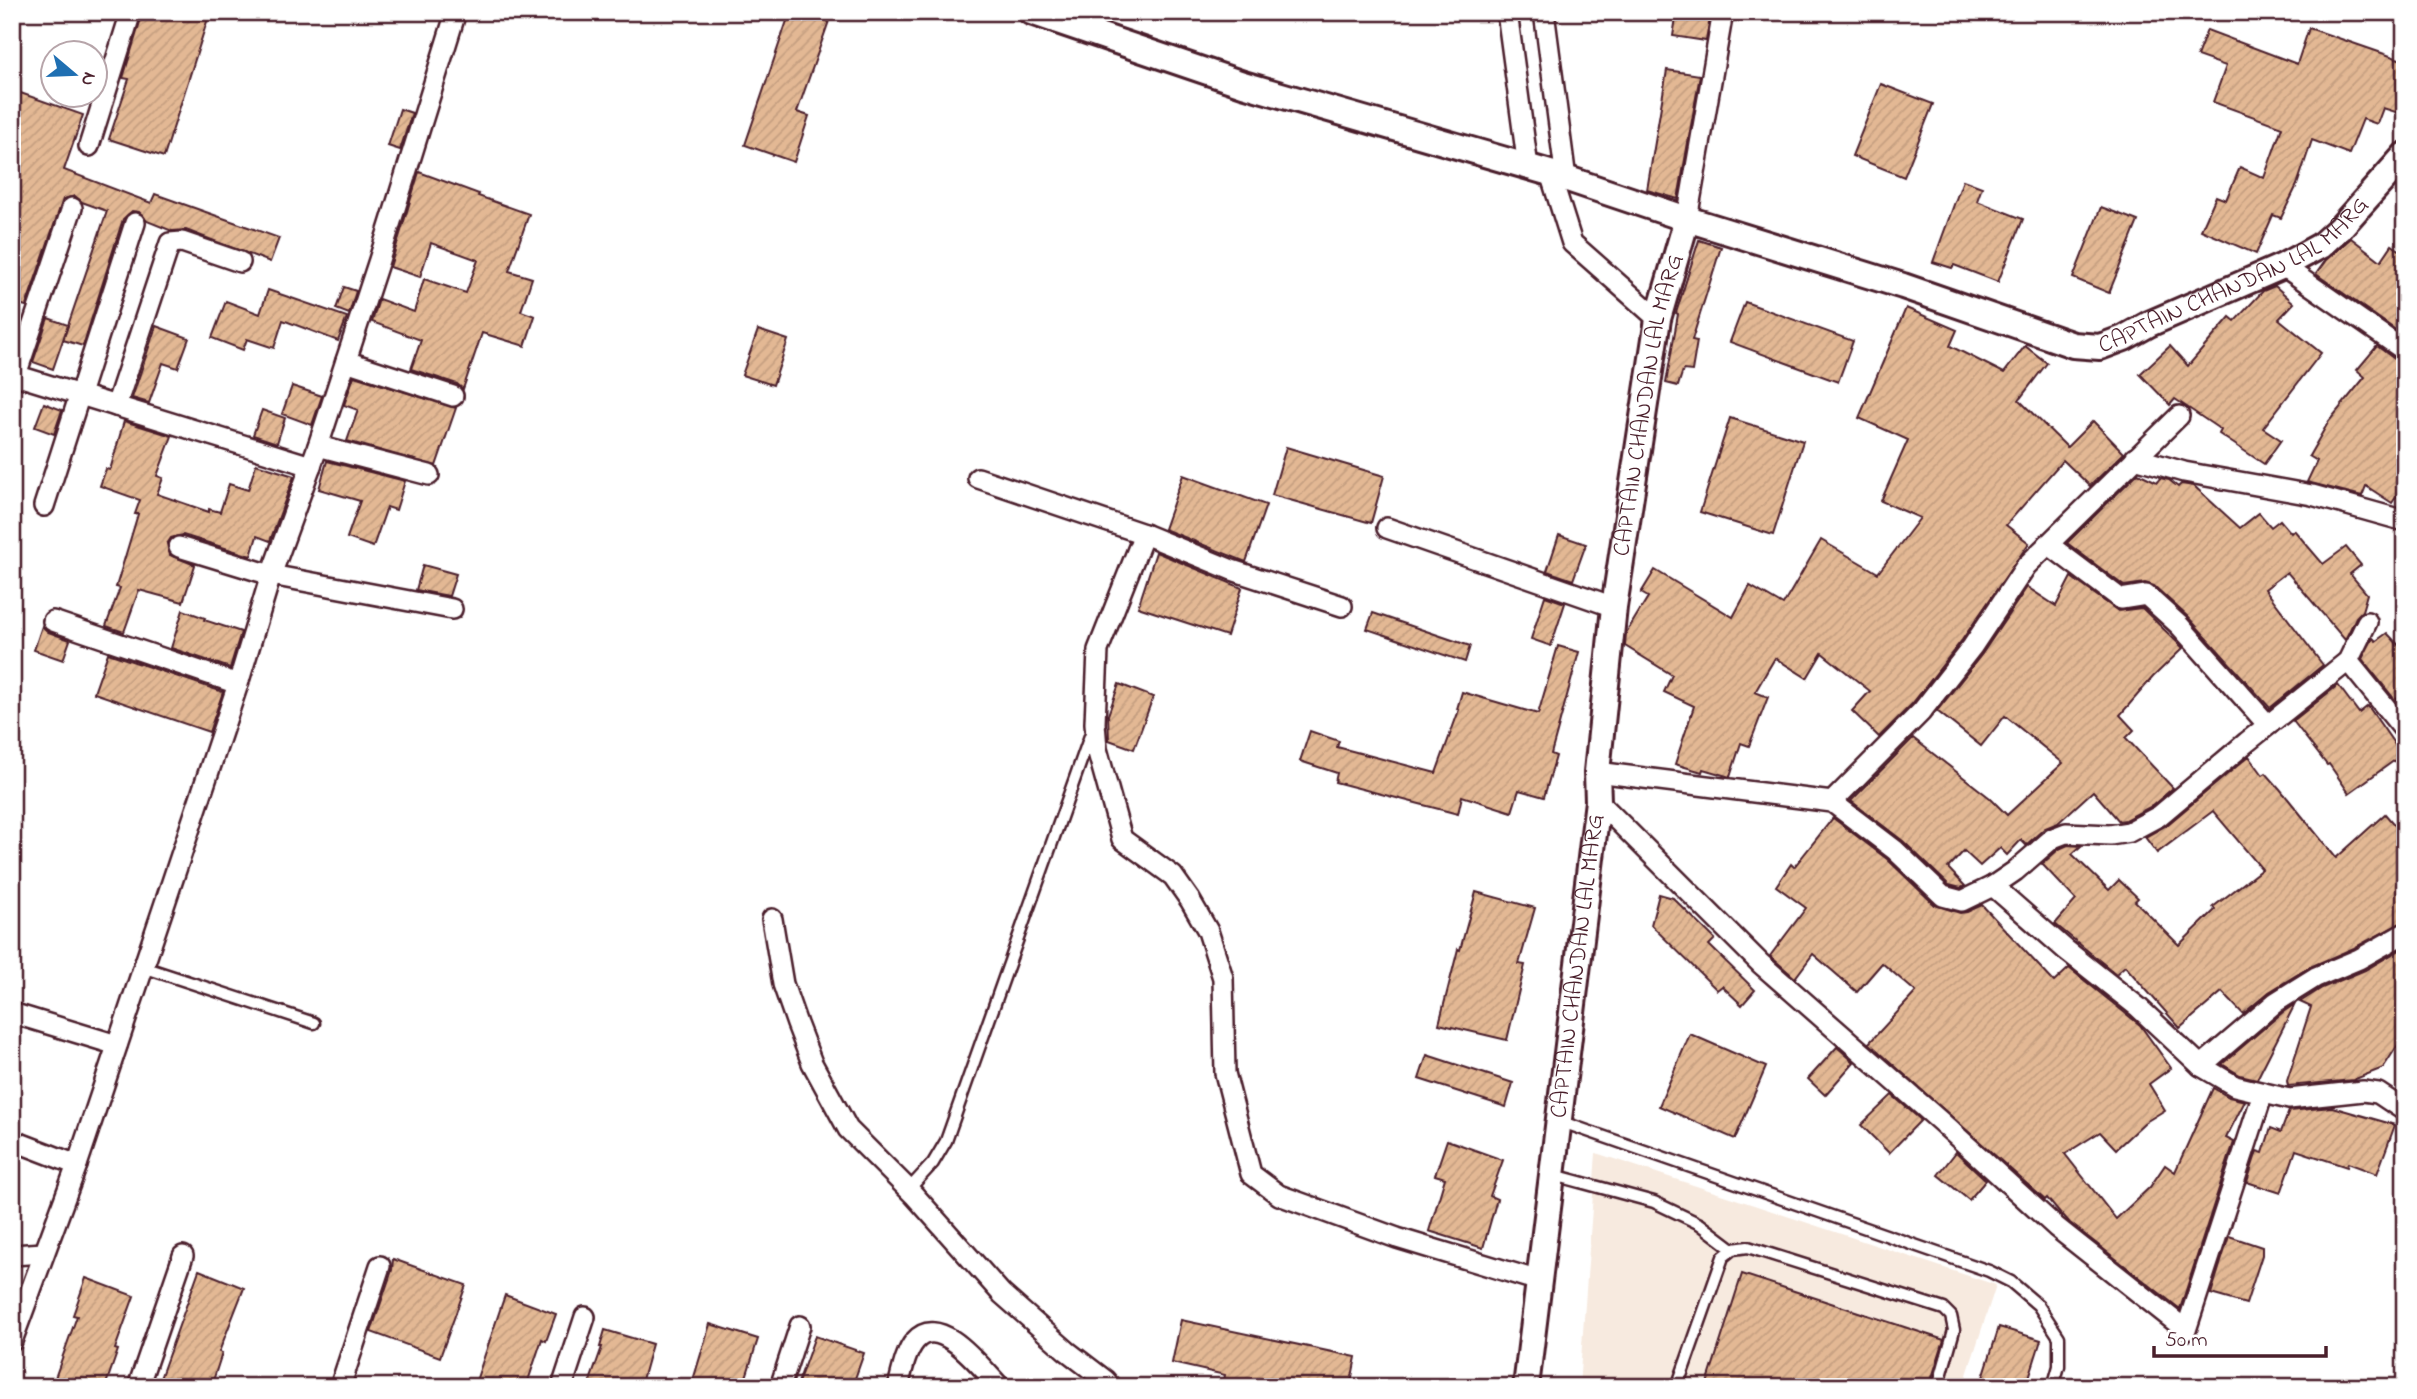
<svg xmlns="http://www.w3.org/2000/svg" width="2417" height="1399" font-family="'Indie Flower',sans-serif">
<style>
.built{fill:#f7eadf}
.building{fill:url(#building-hatch);stroke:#4a1f2b;stroke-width:2}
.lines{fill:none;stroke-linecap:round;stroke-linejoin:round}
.service-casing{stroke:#4a1f2b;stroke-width:15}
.minor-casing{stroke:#4a1f2b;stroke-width:24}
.tertiary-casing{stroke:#4a1f2b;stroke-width:30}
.service{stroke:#fff;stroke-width:10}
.minor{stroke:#fff;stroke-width:19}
.tertiary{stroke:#fff;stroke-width:24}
.labels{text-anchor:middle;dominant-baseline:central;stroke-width:6;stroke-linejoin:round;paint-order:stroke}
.street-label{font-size:24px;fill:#4a1f2b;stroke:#fff}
</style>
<defs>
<pattern id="building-hatch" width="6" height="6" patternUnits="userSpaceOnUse" patternTransform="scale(1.75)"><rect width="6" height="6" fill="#e3b894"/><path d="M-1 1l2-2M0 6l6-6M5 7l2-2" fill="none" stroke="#c49e80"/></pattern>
</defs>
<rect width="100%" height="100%" fill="#fff"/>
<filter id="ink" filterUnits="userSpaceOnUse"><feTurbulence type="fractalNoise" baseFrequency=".0143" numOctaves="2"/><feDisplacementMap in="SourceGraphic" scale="14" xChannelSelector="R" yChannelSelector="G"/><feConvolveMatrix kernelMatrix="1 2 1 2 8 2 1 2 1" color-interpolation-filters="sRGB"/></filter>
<g filter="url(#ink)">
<!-- built -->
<polygon class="built" points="1596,1153 1996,1285 1963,1387 1579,1387"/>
<!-- building -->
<g class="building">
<polygon points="143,12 210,12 164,157 109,139 129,79 123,78"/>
<polygon points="790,12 814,12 830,18 797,112 809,116 794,162 745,145"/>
<polygon points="1677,12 1711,12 1706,41 1673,36"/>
<polygon points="2309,28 2405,61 2405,115 2383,108 2377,124 2363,119 2349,154 2312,140 2297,185 2281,218 2273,215 2256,254 2201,230 2216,196 2226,200 2240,167 2264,178 2282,127 2213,102 2226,66 2197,56 2207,30 2297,64"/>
<polygon points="1667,70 1700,75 1678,199 1647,190"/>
<polygon points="1881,84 1933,104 1904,177 1852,156"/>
<polygon points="12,90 83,115 64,170 151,203 155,194 279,238 270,262 186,230 172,231 147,221 139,212 132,211 123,219 83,346 63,340 107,211 82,202 75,196 63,199 26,306 12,302"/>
<polygon points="400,109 412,113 400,150 388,146"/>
<polygon points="419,172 479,194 478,196 529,214 509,271 532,278 521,311 535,316 525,346 482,333 463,389 457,384 411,369 421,340 372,322 379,299 414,312 424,279 466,293 478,260 431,243 420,277 390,267"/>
<polygon points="1963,180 1982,187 1977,201 2023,219 1998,282 1954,265 1952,268 1933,262"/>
<polygon points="2101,207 2138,221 2109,293 2073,278"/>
<polygon points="2351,238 2381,261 2392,245 2405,254 2405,326 2400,333 2316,274 2326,260"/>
<polygon points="1699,240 1721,247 1692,340 1697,341 1692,371 1683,370 1678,386 1666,383 1678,314 1676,313"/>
<polygon points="2275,286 2294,303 2279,319 2321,353 2263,428 2281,440 2264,464 2219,434 2221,430 2175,399 2170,405 2140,374 2170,346 2188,366 2230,317 2235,321 2263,291"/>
<polygon points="344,287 356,291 349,314 336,309"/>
<polygon points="268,290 347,317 338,341 283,320 274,348 247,339 243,350 212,338 226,301 260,314"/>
<polygon points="1745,302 1853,341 1838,382 1730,342"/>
<polygon points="1906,308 1957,330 1950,346 2004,373 2025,346 2047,363 2019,400 2067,447 2093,421 2124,453 2090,486 2063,460 2006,525 2029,543 1962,640 1912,704 1879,737 1852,711 1870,691 1822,653 1807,678 1775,658 1755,692 1768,697 1749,746 1741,743 1730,777 1703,769 1702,772 1675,764 1694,706 1664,692 1672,675 1625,646 1626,633 1648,597 1641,593 1655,570 1733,617 1750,586 1783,605 1821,540 1878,573 1920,518 1881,501 1908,440 1859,418"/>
<polygon points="48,318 68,325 53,369 33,362"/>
<polygon points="156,326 189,338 178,368 163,363 149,403 132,398"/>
<polygon points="758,330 788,340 773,385 742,375"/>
<polygon points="2377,346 2405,367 2405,484 2392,503 2366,486 2362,496 2307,482 2317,461 2309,456 2329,421 2365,377 2357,370"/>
<polygon points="354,376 456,408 436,466 347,441 358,410 344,405"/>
<polygon points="292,386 322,396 312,425 282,414"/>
<polygon points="44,403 62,410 54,434 35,427"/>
<polygon points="262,410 285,418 277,443 253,435"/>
<polygon points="1730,418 1803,441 1773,535 1700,512"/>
<polygon points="124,421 172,436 157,476 163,478 157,494 209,512 209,509 220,512 229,484 248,490 256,464 294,476 270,541 257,536 251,556 183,535 171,538 167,544 170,555 195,565 183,602 139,590 124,632 106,626 120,588 116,587 138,514 135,514 140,500 100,486 106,469 110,470"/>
<polygon points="1286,447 1384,476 1371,523 1272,495"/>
<polygon points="327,461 405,481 396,510 387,507 373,547 347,538 360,501 319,489"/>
<polygon points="2138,473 2157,482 2160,478 2169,480 2178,487 2181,484 2194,486 2240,528 2259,513 2271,527 2280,520 2291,533 2294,530 2323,564 2346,547 2361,565 2350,574 2367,594 2362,611 2356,617 2345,640 2287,572 2265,589 2323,665 2270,708 2188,617 2154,586 2145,583 2124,586 2067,543"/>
<polygon points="1183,475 1266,505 1246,562 1164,529"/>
<polygon points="1559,535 1586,544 1573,580 1547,571"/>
<polygon points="1156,552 1242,588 1227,636 1138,607"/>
<polygon points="423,565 456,574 449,596 416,590"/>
<polygon points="2071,577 2118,611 2142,608 2183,648 2153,677 2120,715 2134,730 2126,738 2173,788 2152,806 2125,820 2119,821 2093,791 2058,823 2045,828 2026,845 2021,840 2007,855 2000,848 1980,866 1964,851 1948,868 1965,886 1961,888 1949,885 1903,841 1851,801 1913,738 1990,798 2007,815 2063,763 2005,716 1981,746 1937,711 1982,654 2027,587 2056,606"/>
<polygon points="1545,596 1565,603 1551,646 1531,639"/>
<polygon points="183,610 205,618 204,620 241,632 230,668 171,648"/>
<polygon points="1373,613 1470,646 1465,662 1367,629"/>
<polygon points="42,626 48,632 70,640 63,660 34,650"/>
<polygon points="2387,633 2405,652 2405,692 2395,700 2362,659 2373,638 2376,641"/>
<polygon points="1558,646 1579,652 1551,754 1556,756 1544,797 1519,790 1512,812 1462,796 1458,814 1335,782 1337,773 1300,761 1310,731 1339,741 1337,747 1436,773 1459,710 1457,709 1462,692 1538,714"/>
<polygon points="108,653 223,692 209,732 94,693"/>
<polygon points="1119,684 1153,697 1134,749 1109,740 1108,715"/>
<polygon points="2338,685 2359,713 2368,706 2402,755 2349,793 2329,764 2327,765 2293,721"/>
<polygon points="2249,756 2263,775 2266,773 2280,789 2336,858 2385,814 2405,837 2405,921 2354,948 2310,967 2269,992 2243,1014 2222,992 2180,1028 2125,966 2116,974 2055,924 2076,900 2042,864 2059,849 2068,845 2081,846 2072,854 2109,890 2119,880 2138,898 2135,901 2179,945 2215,910 2213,907 2262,869 2213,811 2157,853 2145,837 2167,825"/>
<polygon points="1833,818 1887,859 1935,905 1960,913 1967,912 1982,905 2054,982 2069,968 2140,1025 2171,1068 2149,1084 2165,1110 2144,1123 2116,1149 2100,1132 2065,1154 2116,1219 2150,1187 2165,1165 2175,1172 2213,1088 2229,1097 2245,1101 2226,1138 2234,1142 2180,1309 2070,1223 2063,1215 2062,1216 2047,1198 2045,1200 1869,1043 1916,992 1882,963 1857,992 1813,954 1795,978 1770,956 1806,908 1776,886 1791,864 1794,867"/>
<polygon points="1476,892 1535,908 1519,964 1525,965 1507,1040 1439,1024 1458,949 1460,950"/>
<polygon points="1659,894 1673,898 1715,939 1709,945 1755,990 1742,1005 1722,986 1717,990 1651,925"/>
<polygon points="2405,947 2405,1034 2383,1068 2353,1080 2288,1086 2287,1081 2311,1007 2300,1002 2322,988 2365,970"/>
<polygon points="2295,1004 2257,1079 2240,1075 2222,1064 2283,1012"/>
<polygon points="1690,1034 1766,1067 1735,1139 1659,1106"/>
<polygon points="1837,1047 1854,1062 1825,1095 1808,1079"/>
<polygon points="1427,1055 1513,1083 1506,1107 1419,1079"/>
<polygon points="1892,1095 1921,1120 1889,1153 1861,1125"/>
<polygon points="2332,1107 2395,1125 2377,1174 2348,1163 2347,1167 2296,1150 2281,1193 2247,1182 2257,1151 2263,1153 2271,1128 2281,1132 2289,1111"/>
<polygon points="1447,1140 1503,1160 1490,1196 1497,1199 1483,1248 1429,1231 1445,1178 1435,1175"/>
<polygon points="1956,1152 1986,1180 1969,1200 1938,1175"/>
<polygon points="2229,1236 2262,1247 2262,1255 2246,1304 2211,1294"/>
<polygon points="393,1259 466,1285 440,1357 371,1332 392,1270"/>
<polygon points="199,1270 244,1288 219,1352 222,1353 211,1387 157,1387"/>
<polygon points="1742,1274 1944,1340 1929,1387 1706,1387"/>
<polygon points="86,1278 134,1296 115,1349 118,1350 105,1387 70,1387 54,1381 77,1316 73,1315"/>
<polygon points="505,1295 556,1314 546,1341 542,1339 526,1387 474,1387"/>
<polygon points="1181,1320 1356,1357 1350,1387 1223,1387 1225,1375 1172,1363"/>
<polygon points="710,1324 758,1339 743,1387 691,1387"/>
<polygon points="1999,1327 2041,1340 2026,1387 1980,1387"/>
<polygon points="605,1330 652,1344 640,1387 588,1387 602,1347 600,1347"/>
<polygon points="815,1336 864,1353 852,1387 809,1387 798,1383"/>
</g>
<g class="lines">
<defs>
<g id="service">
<polyline points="143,967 314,1023"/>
<polyline points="1559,1121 1989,1271 2011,1282 2038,1305 2059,1337 2059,1366 2053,1387"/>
<polyline points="1554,1175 1654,1202 1700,1224 1733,1249"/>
<polyline points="909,1189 933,1163 946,1141 1091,733"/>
<polyline points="1677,1387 1723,1257 1733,1249 1748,1247 1944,1309 1951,1316 1954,1330 1938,1387"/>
</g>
<g id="minor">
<polyline points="1507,12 1528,167"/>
<polyline points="1544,12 1566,179"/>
<polyline points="89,146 131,12"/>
<polyline points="1550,173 1572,243 1658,319"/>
<polyline points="1687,219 1723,12"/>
<polyline points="2283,266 2405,351"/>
<polyline points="346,361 453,396"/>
<polyline points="12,374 311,466"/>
<polyline points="16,375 72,208"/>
<polyline points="116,406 170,243 182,242 240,262"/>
<polyline points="318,446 429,475"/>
<polyline points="2135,458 2184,472 2312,495 2405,521"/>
<polyline points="978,478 1144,534 1232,570 1342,606"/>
<polyline points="44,506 135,223"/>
<polyline points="1387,528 1614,607"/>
<polyline points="1144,534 1098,650 1095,723 1097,749 1122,839 1173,876 1190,900 1208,931 1223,978 1225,1073 1251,1174 1279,1195 1397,1238 1539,1281"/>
<polyline points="2048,544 2121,599 2146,595 2179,625 2268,725"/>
<polyline points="179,547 271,575 452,609"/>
<polyline points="53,621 238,684"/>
<polyline points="2348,661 2405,731"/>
<polyline points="1597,772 1832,802 1895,850 1943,896 1962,901 1993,886 2015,871 2053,838 2066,833 2110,835 2129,832 2159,816 2247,742 2348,661 2367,622"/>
<polyline points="1598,801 1761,964 1940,1121 2056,1227 2186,1330 2263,1093"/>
<polyline points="1832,802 1921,712 1972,647 2026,566 2179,416"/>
<polyline points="1993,886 2066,950 2138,1007 2201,1066 2235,1086 2289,1099 2363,1091 2378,1093 2405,1111"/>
<polyline points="772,919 783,984 797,1024 812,1063 848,1129 914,1195 1002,1294 1067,1351 1105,1380 1111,1387"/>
<polyline points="12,1013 117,1045"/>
<polyline points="2201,1066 2276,1002 2316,977 2359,959 2405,933"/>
<polyline points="12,1140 77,1165"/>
<polyline points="12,1255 44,1253"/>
<polyline points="12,1341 77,1165 166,900 238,684 271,575 318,446 379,260 456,12"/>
<polyline points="138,1387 183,1256"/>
<polyline points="340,1387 380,1266"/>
<polyline points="562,1387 585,1317"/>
<polyline points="780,1387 800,1326"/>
<path d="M 898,1387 C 902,1372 905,1353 915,1341 C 940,1311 983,1370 1000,1387"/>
</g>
<g id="tertiary">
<path id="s1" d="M 1031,12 L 1243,84 L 1550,173 L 1687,219 L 1903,286 L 2073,345 L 2100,347 L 2124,338 L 2149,324 L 2283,266 L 2320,246 L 2341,227 L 2405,155"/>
<path id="s2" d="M 1526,1387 L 1598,801 L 1597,772 L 1614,607 L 1658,319 L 1687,219"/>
</g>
</defs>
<!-- service casing -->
<use href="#service" class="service-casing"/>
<!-- minor casing -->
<use href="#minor" class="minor-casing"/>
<!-- tertiary casing -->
<use href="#tertiary" class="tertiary-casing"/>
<!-- service -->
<use href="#service" class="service"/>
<!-- minor -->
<use href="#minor" class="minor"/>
<!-- tertiary -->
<use href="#tertiary" class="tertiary"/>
</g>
</g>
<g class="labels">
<!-- street labels -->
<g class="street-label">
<text stroke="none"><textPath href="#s1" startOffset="1274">CAPTAIN CHANDAN LAL MARG</textPath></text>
<text stroke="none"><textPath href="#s2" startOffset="990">CAPTAIN CHANDAN LAL MARG</textPath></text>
<text stroke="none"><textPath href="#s2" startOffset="424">CAPTAIN CHANDAN LAL MARG</textPath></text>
</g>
</g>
<!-- margin -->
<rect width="2417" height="1399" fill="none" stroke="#fff" stroke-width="42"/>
<rect x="21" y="21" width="2375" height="1357" fill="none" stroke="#4a1f2b" stroke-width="2.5" filter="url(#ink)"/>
<!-- north arrow -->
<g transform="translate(74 74) rotate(109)"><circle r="33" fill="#ffffff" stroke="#b7a5aa" stroke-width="2"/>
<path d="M0-5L12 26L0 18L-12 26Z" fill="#1f6fb2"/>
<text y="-10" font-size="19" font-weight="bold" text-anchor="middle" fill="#4a1f2b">N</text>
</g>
<!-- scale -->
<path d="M2154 1346v10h172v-10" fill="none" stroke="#4a1f2b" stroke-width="3.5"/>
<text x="2165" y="1346" font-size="21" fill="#4a1f2b" stroke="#ffffff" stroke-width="5" paint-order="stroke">50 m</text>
</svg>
